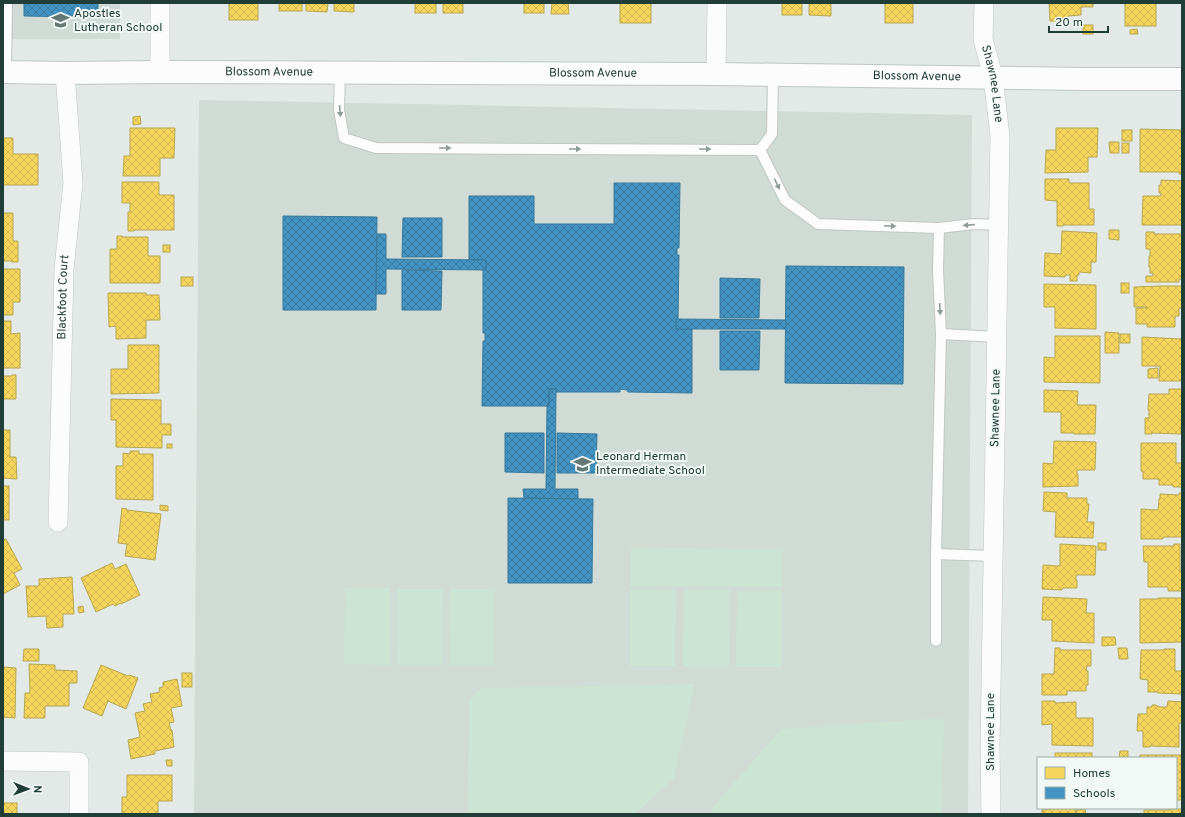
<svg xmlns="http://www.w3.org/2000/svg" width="1185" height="817" font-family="Overpass,sans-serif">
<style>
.built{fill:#d0dbd6}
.grass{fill:#cbe4d3}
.homes{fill:url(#homes-cross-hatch);stroke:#b6a751}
.schools{fill:url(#schools-cross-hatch);stroke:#387999}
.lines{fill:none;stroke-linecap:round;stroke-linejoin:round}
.lane-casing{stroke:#c0c6c4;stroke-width:12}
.street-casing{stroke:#c0c6c4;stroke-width:20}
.secondary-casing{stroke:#bec7c4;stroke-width:24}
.lane{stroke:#fbfcfb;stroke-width:10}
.street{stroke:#fbfcfb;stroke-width:19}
.secondary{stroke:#fbfcfb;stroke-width:22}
.oneway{fill:#8e9c99}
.labels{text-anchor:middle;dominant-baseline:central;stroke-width:4;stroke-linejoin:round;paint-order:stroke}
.poi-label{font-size:12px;fill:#203d37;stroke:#f1f8f5;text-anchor:start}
.street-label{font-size:12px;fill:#203d37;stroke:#f1f8f5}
</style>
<defs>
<pattern id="homes-cross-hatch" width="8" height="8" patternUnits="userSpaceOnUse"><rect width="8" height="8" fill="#f6d55c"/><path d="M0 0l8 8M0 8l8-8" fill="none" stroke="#d3b851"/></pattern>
<pattern id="schools-cross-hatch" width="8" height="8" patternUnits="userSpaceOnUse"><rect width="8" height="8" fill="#4393c3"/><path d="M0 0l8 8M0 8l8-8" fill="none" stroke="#38799f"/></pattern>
</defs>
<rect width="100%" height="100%" fill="#e3e9e6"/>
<!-- built -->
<g class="built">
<rect x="3" y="3" width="117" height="36"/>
<polygon points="199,100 972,115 968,814 194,814"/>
</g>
<!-- grass -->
<g class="grass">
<polygon points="631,548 783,549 783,587 631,586"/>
<polygon points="345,588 390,588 390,665 344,664"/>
<polygon points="398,589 443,589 442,665 397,665"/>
<polygon points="450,589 495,589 495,665 449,665"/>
<polygon points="630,589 676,590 675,666 630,666"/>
<polygon points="684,590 730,590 729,667 683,666"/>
<polygon points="782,590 782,667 736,667 737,591"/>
<polygon points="695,684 674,778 635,814 468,814 469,699 482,688"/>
<polygon points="944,718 942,814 712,814 712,808 781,729"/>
</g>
<!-- homes -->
<g class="homes">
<rect x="229" y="3" width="29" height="17"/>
<rect x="279" y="3" width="23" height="8"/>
<polygon points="306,3 328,3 327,12 306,11"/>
<polygon points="334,3 354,3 354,12 334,11"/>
<rect x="415" y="3" width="21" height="10"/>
<rect x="443" y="3" width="20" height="10"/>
<rect x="524" y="3" width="20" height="10"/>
<polygon points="552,3 568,3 569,14 551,14"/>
<rect x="620" y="3" width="31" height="20"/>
<rect x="782" y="3" width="20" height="12"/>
<polygon points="809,3 831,3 831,16 809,15"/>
<rect x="885" y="3" width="28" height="20"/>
<polygon points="1049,3 1093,3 1093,7 1081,7 1081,15 1068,16 1068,21 1050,21"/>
<rect x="1125" y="3" width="31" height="23"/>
<rect x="1083" y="25" width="10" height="9"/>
<polygon points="1137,29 1138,34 1130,34 1130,30"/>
<polygon points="140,116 141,124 133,125 133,117"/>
<polygon points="130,128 175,128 174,158 160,158 160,176 123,176 124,156 130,156"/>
<polygon points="1056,128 1098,128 1097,157 1088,157 1088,172 1045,173 1046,150 1056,150"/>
<polygon points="1140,129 1181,130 1182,174 1179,174 1179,172 1140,172"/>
<rect x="1122" y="130" width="10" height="11"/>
<polygon points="3,138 13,138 13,154 38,154 38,185 3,185"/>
<polygon points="1109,142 1119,142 1119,153 1110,153"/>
<rect x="1122" y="143" width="7" height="10"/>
<polygon points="1045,179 1069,179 1069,183 1089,183 1089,209 1094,209 1094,225 1063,225 1063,226 1057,226 1057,201 1045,200"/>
<polygon points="1161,180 1182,181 1182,225 1142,225 1143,196 1161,196 1161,193 1159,193 1159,185 1161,185"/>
<polygon points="122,182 159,182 159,195 174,195 174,230 134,230 134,231 128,231 128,212 130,212 130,203 122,203"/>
<polygon points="3,213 13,213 13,241 18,241 18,262 12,262 12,261 3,261"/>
<polygon points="1109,230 1119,230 1119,240 1109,239"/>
<polygon points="1062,231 1097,233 1096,262 1091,262 1091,273 1079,272 1079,275 1077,275 1077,281 1070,281 1070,275 1065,275 1065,277 1044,276 1045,253 1061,254"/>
<polygon points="1146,232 1154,232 1154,234 1182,234 1182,279 1179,279 1179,282 1146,282 1146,276 1153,276 1153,273 1150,273 1150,267 1149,267 1149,256 1150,256 1150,249 1146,249"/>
<polygon points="117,236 122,236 122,237 148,237 148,256 160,256 160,283 110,283 110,249 117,249"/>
<rect x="163" y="245" width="7" height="7"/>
<polygon points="3,269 20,269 20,302 13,302 13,315 3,315"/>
<rect x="181" y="277" width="12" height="9"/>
<rect x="1121" y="283" width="8" height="10"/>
<polygon points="1044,284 1096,285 1096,329 1055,328 1055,307 1044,307"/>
<polygon points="1161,286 1182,286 1182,308 1179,308 1179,316 1175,316 1175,327 1147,327 1147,324 1136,324 1136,308 1147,308 1147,307 1134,307 1134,287"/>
<polygon points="108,293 146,293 146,295 159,295 160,320 146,320 146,338 116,339 116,326 109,327"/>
<polygon points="3,321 11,321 11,334 20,333 20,368 3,368"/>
<polygon points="1105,332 1119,333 1119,353 1105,353"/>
<rect x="1120" y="334" width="10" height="9"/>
<polygon points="1055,336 1100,336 1100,383 1044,382 1044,357 1055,358"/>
<polygon points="1142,337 1182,339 1182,383 1181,381 1159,381 1160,366 1142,366"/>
<polygon points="128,345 159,345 159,393 111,394 111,369 128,369"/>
<polygon points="1158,368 1158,378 1148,378 1148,369"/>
<polygon points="12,375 16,375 16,399 3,399 3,376 12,376"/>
<polygon points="1169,389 1182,389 1181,434 1152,433 1152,434 1145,434 1145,418 1149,418 1149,410 1148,410 1149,394 1169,394"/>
<polygon points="1044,390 1078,391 1077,405 1096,405 1095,434 1074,434 1074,433 1061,433 1061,412 1044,412"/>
<polygon points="111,399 161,400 161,424 171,424 171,435 162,435 162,448 116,447 116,420 111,420"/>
<polygon points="3,430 10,430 10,457 16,457 17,479 3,478"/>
<polygon points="1054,441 1096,442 1095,470 1077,470 1077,474 1078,474 1078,486 1043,487 1043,463 1053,464"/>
<polygon points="1141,443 1176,443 1176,463 1182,463 1182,487 1173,487 1173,485 1159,485 1159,479 1143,479 1143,472 1141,471"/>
<rect x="167" y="444" width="5" height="4"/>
<polygon points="130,451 139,451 139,454 153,454 153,500 116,499 116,466 123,466 123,453 130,454"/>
<rect x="3" y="486" width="6" height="34"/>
<polygon points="1044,492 1067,493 1067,498 1087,498 1087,504 1089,504 1087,522 1094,522 1093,538 1055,537 1056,512 1043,511"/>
<polygon points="1179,493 1182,493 1182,537 1163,537 1163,539 1141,539 1141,509 1158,510 1159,499 1160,499 1160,494 1179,495"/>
<polygon points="160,505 168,506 168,511 160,510"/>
<polygon points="122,508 127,509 127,510 161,514 155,560 125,556 127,544 118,543"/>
<polygon points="6,539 22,569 14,573 20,585 3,594 3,540"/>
<rect x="1098" y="543" width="8" height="7"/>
<polygon points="1060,544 1096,546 1095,575 1076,575 1076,580 1077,580 1077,588 1063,588 1062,590 1042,589 1043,565 1060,566"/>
<polygon points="1174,544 1180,544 1180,571 1182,571 1182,591 1168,591 1168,587 1148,587 1148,562 1144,562 1143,546 1174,546"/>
<polygon points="112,563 115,569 126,564 140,595 121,604 121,603 115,606 113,604 96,612 81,578"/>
<polygon points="72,577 74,614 63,614 63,627 47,628 46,616 28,617 26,586 39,586 39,579"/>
<polygon points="1043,597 1087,599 1086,613 1094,613 1094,643 1052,641 1052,620 1042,620"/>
<polygon points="1158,598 1182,598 1182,642 1140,643 1140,599 1158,599"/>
<polygon points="83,606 84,612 79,613 78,607"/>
<polygon points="1102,637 1115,637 1116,645 1102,646"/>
<polygon points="1055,648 1060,648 1060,650 1091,650 1091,666 1087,666 1086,671 1088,671 1088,685 1086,685 1086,691 1067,691 1067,695 1042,695 1042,674 1054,674"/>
<polygon points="1118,648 1127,648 1128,659 1119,659"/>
<polygon points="24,649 39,649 39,661 23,661"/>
<polygon points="1164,649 1175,649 1175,671 1182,671 1182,694 1158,693 1158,692 1148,692 1148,680 1140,679 1141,650 1164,650"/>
<polygon points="29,664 55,665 55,670 77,671 77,683 69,683 69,706 45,706 45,718 24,718 25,693 30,693"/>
<polygon points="101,665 128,676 129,675 138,678 126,709 108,701 102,716 83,708"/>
<polygon points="3,667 16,668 15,718 3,717"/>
<rect x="182" y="673" width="10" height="14"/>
<polygon points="177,679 182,706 171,708 174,722 169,723 171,730 172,730 174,747 155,751 155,754 131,759 128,740 140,737 135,713 145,711 143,704 152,702 150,694 160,692 159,688 163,687 163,682"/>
<polygon points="1042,701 1055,701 1055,703 1076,702 1076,718 1093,718 1093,746 1052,745 1052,724 1042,725"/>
<polygon points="1168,701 1182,702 1182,723 1179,723 1179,747 1150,746 1150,747 1143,747 1143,731 1137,731 1138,714 1147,714 1147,707 1152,707 1152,705 1156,705 1159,707 1167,707"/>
<polygon points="1120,751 1128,751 1128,758 1119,758"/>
<rect x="1055" y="753" width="37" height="5"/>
<polygon points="1140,755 1181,755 1182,800 1176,800 1176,758 1140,758"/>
<polygon points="166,760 172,760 172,766 167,766"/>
<polygon points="127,775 172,775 172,801 158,801 158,814 122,814 122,797 127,797"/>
<rect x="3" y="803" width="14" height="11"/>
<polygon points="1057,808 1075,808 1076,814 1042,814 1042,810"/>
<polygon points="1085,809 1086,814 1077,814 1076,810"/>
<polygon points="1169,809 1182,809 1182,814 1144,814 1144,810 1169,810"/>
</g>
<!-- schools -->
<g class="schools">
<polygon points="24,3 98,3 98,12 80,12 80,17 24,16"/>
<polygon points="614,183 680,183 679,248 677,248 677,255 679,255 678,319 676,319 676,329 692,329 692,393 628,392 627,390 620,389 620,392 556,392 556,389 549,389 549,406 482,406 483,341 485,341 485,333 483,333 483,269 486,270 486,260 469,260 469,196 534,196 534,224 614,224"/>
<polygon points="283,216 377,217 376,310 283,310"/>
<polygon points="403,218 442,218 442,257 402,257"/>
<polygon points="377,234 386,234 386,259 486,260 486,270 386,269 386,294 376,294"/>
<polygon points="786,266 904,267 903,384 785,383"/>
<polygon points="402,270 442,271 441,310 402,310"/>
<polygon points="720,278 760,279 759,318 720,318"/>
<polygon points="676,319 786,320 786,329 676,329"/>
<polygon points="720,331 760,331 759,370 720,370"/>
<polygon points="549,389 556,389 556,392 555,489 578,489 578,499 524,498 523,489 546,489 547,406 549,406"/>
<polygon points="505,433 544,433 544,473 505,472"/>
<polygon points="557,433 597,434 596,473 557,473"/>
<polygon points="508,498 593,499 592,583 508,583"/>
</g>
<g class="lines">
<defs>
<g id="lane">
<polyline points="6,72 7,3"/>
<polyline points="340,72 339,110 344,138 376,148 760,150 772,134 773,75"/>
<polyline points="760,150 785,200 818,224 939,228 938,270 941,334 936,554 936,641"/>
<polyline points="939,228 974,224 999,225"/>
<polyline points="941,334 997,337"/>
<polyline points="936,554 993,556"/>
</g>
<g id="street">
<polyline points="160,3 160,72"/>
<path id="s1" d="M 984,3 L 983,39 L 993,77 L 1000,136 L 990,748 L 991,814"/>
<polyline points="716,74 717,3"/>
<path id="s2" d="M 58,522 L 64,269 L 73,183 L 65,73"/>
<polyline points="3,761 79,762 79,814"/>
</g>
<g id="secondary">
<path id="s3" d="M 3,72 L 65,73 L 160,72 L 716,74 L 1084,79 L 1182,79"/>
</g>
</defs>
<!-- lane casing -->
<use href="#lane" class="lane-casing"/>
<!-- street casing -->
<use href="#street" class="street-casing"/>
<!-- secondary casing -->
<use href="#secondary" class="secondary-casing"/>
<!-- lane -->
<use href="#lane" class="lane"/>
<!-- street -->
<use href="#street" class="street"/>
<!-- secondary -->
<use href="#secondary" class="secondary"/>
</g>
<!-- one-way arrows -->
<defs><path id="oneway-solid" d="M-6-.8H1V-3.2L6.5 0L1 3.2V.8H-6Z"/></defs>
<g class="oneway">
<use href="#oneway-solid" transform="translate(340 111) rotate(85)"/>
<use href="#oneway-solid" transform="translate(445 148)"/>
<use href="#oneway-solid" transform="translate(575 149)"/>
<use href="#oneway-solid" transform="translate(705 149)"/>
<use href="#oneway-solid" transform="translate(777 184) rotate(63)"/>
<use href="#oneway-solid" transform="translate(969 225) rotate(175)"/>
<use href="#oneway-solid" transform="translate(890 226) rotate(2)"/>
<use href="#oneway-solid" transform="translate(940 309) rotate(87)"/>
</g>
<!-- icons -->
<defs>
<symbol id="school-bare" viewBox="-9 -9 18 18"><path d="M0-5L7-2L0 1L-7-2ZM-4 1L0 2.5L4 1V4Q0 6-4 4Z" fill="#647974" stroke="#f1f8f5" stroke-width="2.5" paint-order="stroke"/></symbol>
</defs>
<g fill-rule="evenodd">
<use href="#school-bare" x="48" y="8" width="25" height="25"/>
<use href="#school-bare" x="570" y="452" width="25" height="25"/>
</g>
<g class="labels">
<!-- poi labels -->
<g class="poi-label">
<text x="74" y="14">Apostles<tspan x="74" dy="14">Lutheran School</tspan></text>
<text x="596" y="457">Leonard Herman<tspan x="596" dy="14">Intermediate School</tspan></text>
</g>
<!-- street labels -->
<g class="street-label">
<text stroke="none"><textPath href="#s3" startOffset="266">Blossom Avenue</textPath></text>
<text stroke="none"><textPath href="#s3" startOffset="590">Blossom Avenue</textPath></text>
<text stroke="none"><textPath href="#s3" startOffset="914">Blossom Avenue</textPath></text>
<text stroke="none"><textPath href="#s1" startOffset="82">Shawnee Lane</textPath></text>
<text stroke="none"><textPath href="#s2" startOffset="225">Blackfoot Court</textPath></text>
<text transform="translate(996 408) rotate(-89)">Shawnee Lane</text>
<text transform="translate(991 732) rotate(-90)">Shawnee Lane</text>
</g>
</g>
<!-- border -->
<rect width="1185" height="817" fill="none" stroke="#203d37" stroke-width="8"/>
<!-- legend -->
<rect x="1037" y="757" width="140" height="52" fill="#f1f8f5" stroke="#9dada9"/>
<rect x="1045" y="767" width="20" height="12" fill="#f6d55c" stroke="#9dada9"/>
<text x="1073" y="777" font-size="12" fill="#203d37">Homes</text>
<rect x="1045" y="787" width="20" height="12" fill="#4393c3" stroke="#9dada9"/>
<text x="1073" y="797" font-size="12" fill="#203d37">Schools</text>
<!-- north arrow -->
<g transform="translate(28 789) rotate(91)" stroke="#f1f8f5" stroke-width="3" paint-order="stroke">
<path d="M0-3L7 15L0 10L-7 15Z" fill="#203d37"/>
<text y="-6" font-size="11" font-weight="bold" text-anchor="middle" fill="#203d37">N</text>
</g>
<!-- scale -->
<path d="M1049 26v6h59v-6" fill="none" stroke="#203d37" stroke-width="2"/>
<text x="1055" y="26" font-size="12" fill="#203d37" stroke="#f1f8f5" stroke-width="3" paint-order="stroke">20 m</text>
</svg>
